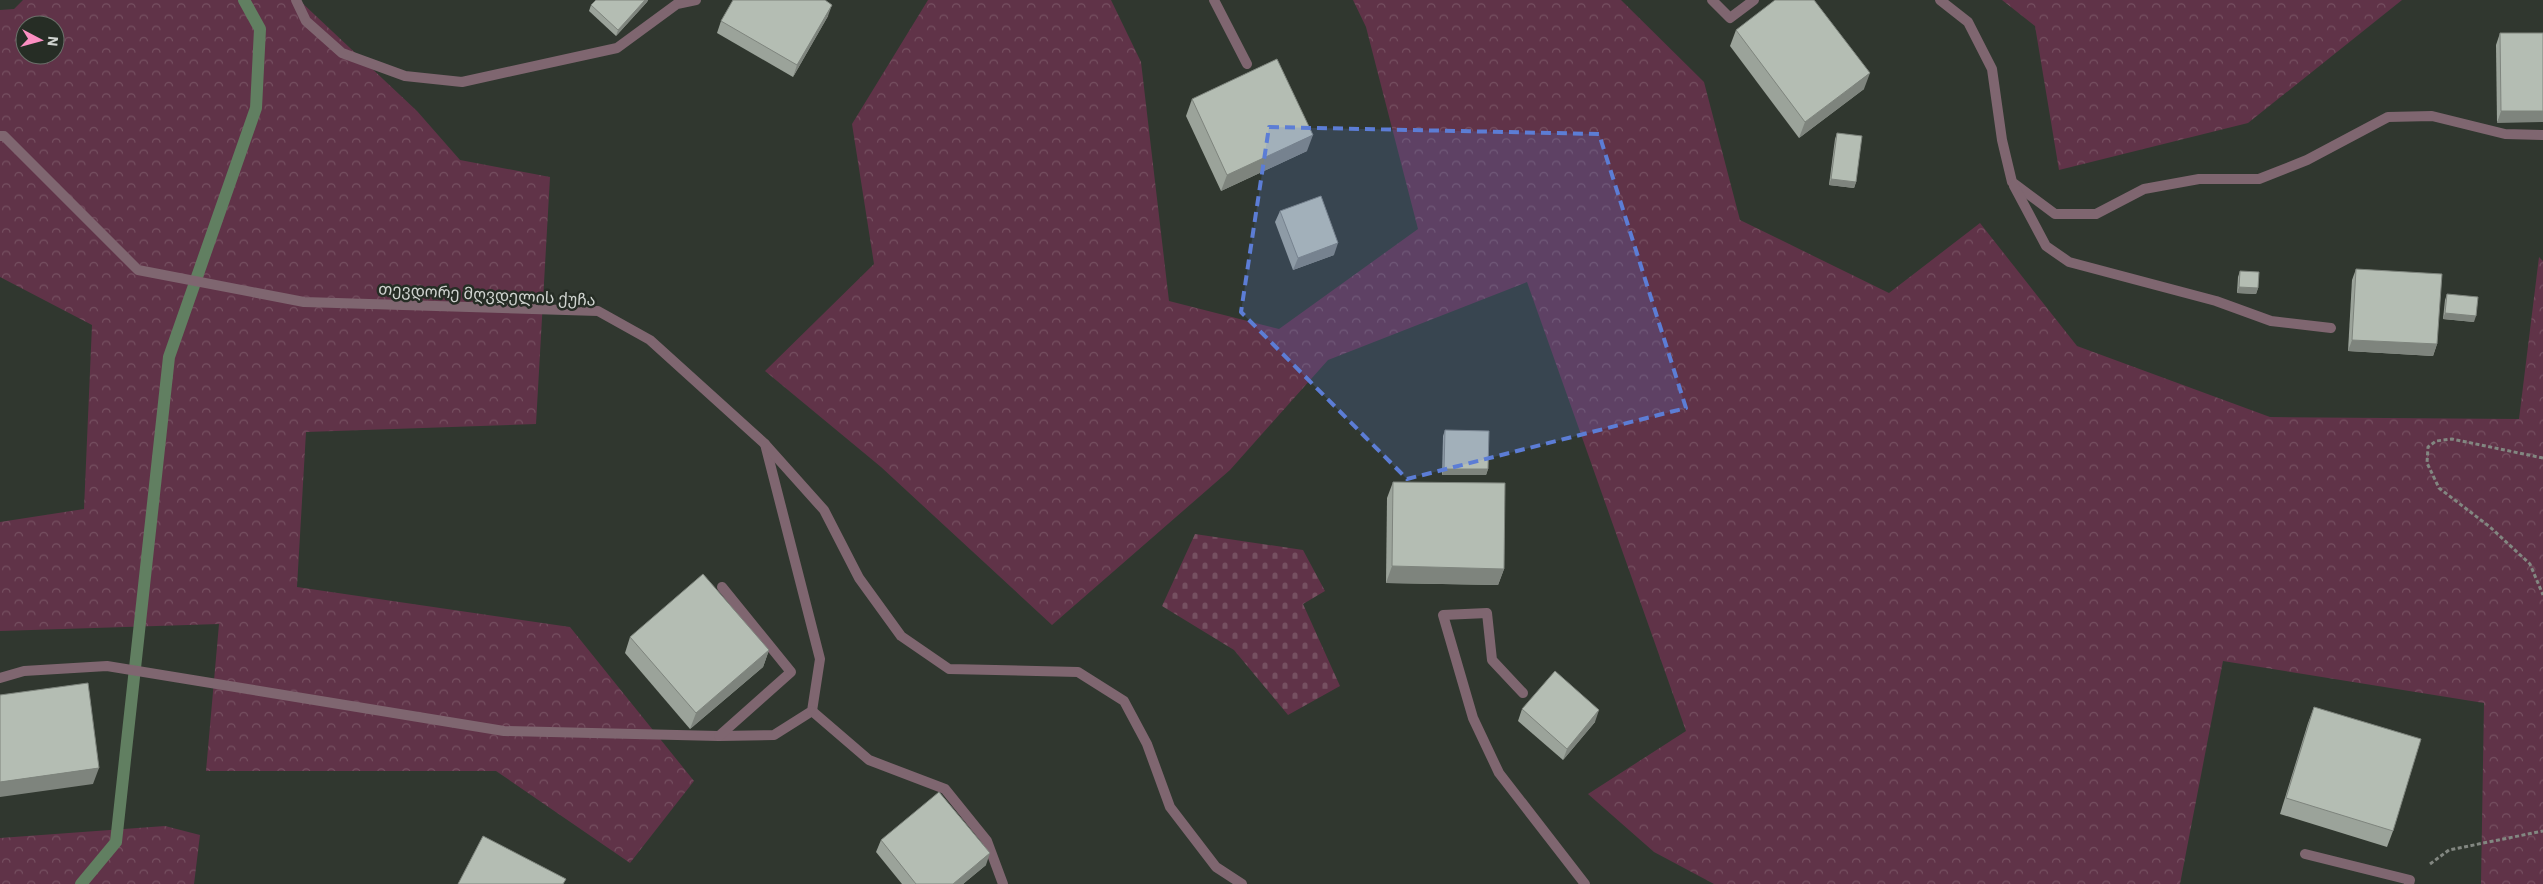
<svg xmlns="http://www.w3.org/2000/svg" width="2543" height="884" font-family="'IBM Plex Sans','Noto Sans Georgian',sans-serif">
<style>
.forest{fill:url(#forest-crowns);fill-rule:evenodd}
.cemetery{fill:url(#cemetery-stones)}
.lines{fill:none;stroke-linecap:round;stroke-linejoin:round}
.stream{stroke:#617f61;stroke-width:12}
.path{stroke:#828781;stroke-width:3;stroke-dasharray:4 2.5;stroke-linecap:butt}
.service{stroke:#7f6670;stroke-width:10}
.tertiary{stroke:#7f6670;stroke-width:10}
.wall{fill:#9ba39a}
.shaded-wall{fill:#7e847d}
.building{fill:#b4bdb3;stroke:#7e847d}
.marked{fill:#5c7dd5;fill-opacity:0.2;stroke:#5c7dd5;stroke-width:4;stroke-dasharray:10 6;stroke-linejoin:round}
.labels{text-anchor:middle;dominant-baseline:central;stroke-width:5;stroke-linejoin:round;paint-order:stroke}
.street-label{font-size:16px;fill:#d0d4d0;stroke:#262d25}
</style>
<defs>
<pattern id="forest-crowns" width="20" height="18" patternUnits="userSpaceOnUse" patternTransform="scale(1.25)"><rect width="20" height="18" fill="#603348"/><path d="M2 6a3 3 0 1 1 6 0M12 15a3 3 0 1 1 6 0" fill="none" stroke="#765061"/></pattern>
<pattern id="cemetery-stones" width="16" height="16" patternUnits="userSpaceOnUse" patternTransform="scale(1.25)"><rect width="16" height="16" fill="#603348"/><path d="M2 7V4a2 2 0 0 1 4 0v3zM10 15v-3a2 2 0 0 1 4 0v3z" fill="#765061"/></pattern>
</defs>
<rect width="100%" height="100%" fill="#30372f"/>
<!-- forest -->
<g class="forest">
<path d="M 23,0 L 299,0 L 417,111 L 460,160 L 550,177 L 536,424 L 306,432 L 297,587 L 570,627 L 694,781 L 630,863 L 496,771 L 206,771 L 219,624 L 0,631 L 0,522 L 84,509 L 92,325 L 0,277 L 0,10 L 14,9 ZM 25,25 L 55,25 L 55,55 L 25,55 Z"/>
<polygon points="928,0 1111,0 1141,62 1169,301 1279,329 1418,229 1366,27 1353,0 1621,0 1704,82 1740,220 1889,293 1980,223 2077,346 2270,417 2519,419 2539,257 2543,261 2543,884 2481,884 2484,703 2223,661 2180,884 1714,884 1654,852 1588,794 1686,731 1527,282 1328,360 1230,470 1052,625 881,467 765,371 874,264 852,124"/>
<polygon points="2002,0 2402,0 2248,123 2059,170 2035,26"/>
<polygon points="165,826 200,835 194,884 0,884 0,838"/>
</g>
<!-- cemetery -->
<polygon class="cemetery" points="1195,534 1303,550 1325,591 1303,604 1340,686 1288,715 1234,650 1162,606"/>
<g class="lines">
<!-- stream -->
<polyline class="stream" points="81,884 116,842 169,357 256,108 260,29 244,0"/>
<!-- path -->
<g class="path">
<polyline points="2543,458 2452,439 2436,441 2428,447 2427,463 2439,488 2490,527 2530,564 2543,595"/>
<polyline points="2430,864 2449,850 2543,831"/>
</g>
<!-- service -->
<g class="service">
<polyline points="296,0 306,21 342,53 405,76 462,82 617,48 677,4 696,0"/>
<polyline points="1214,0 1247,64"/>
<polyline points="1712,0 1730,18 1754,0"/>
<polyline points="1940,0 1968,22 1992,69 2002,140 2012,182 2055,214 2096,214 2144,189 2199,179 2259,179 2307,160 2388,117 2432,116 2505,134 2543,135"/>
<polyline points="2014,186 2046,246 2069,262 2216,301 2271,321 2331,328"/>
<polyline points="0,678 24,671 107,666 504,731 719,736 774,735 812,711 820,659 765,444"/>
<polyline points="1523,693 1492,660 1487,613 1443,615 1473,718 1499,773 1585,884"/>
<polyline points="812,711 869,760 945,789 987,841 1003,884"/>
<polyline points="719,736 791,672 722,587"/>
<polyline points="2305,854 2410,880 2409,884"/>
</g>
<!-- tertiary -->
<polyline class="tertiary" points="0,136 4,136 138,270 304,302 598,311 650,340 765,444 824,510 859,578 901,636 949,669 1078,672 1124,701 1147,744 1170,807 1216,867 1242,884"/>
</g>
<!-- wall -->
<g class="wall">
<polygon points="596,0 648,0 647,2 616,36 589,11 591,5"/>
<polygon points="828,16 793,77 717,33 721,21"/>
<polygon points="1736,30 1864,89 1799,138 1730,46"/>
<polygon points="2500,33 2543,33 2497,123 2496,45"/>
<polygon points="1192,99 1307,151 1221,191 1186,116"/>
<polygon points="1837,133 1856,182 1854,188 1829,185 1835,139"/>
<polygon points="1280,211 1334,255 1293,270 1275,222"/>
<polygon points="2356,269 2437,344 2433,356 2348,351 2352,280"/>
<polygon points="2240,271 2258,288 2256,294 2237,293 2238,277"/>
<polygon points="2447,294 2474,322 2443,319 2445,300"/>
<polygon points="1445,430 1488,469 1486,475 1442,475 1443,436"/>
<polygon points="1393,482 1504,569 1498,585 1386,583 1387,498"/>
<polygon points="630,637 769,650 763,667 690,729 625,653"/>
<polygon points="2314,707 2393,831 2387,847 2280,814 2308,723"/>
<polygon points="1522,709 1595,722 1563,760 1518,721"/>
<polygon points="881,840 986,865 963,884 902,884 876,852"/>
</g>
<!-- shaded-wall -->
<g class="shaded-wall">
<polygon points="645,0 648,0 647,2 616,36 618,30"/>
<polygon points="832,5 828,16 793,77 797,65"/>
<polygon points="1870,73 1864,89 1799,138 1805,122"/>
<polygon points="2501,111 2543,111 2543,122 2497,123"/>
<polygon points="1313,135 1307,151 1221,191 1227,175"/>
<polygon points="1831,179 1856,182 1854,188 1829,185"/>
<polygon points="1338,243 1334,255 1293,270 1298,258"/>
<polygon points="2239,287 2258,288 2256,294 2237,293"/>
<polygon points="2445,313 2476,316 2474,322 2443,319"/>
<polygon points="2352,340 2437,344 2433,356 2348,351"/>
<polygon points="1444,469 1488,469 1486,475 1442,475"/>
<polygon points="1392,566 1504,569 1498,585 1386,583"/>
<polygon points="769,650 763,667 690,729 696,713"/>
<polygon points="1599,710 1595,722 1563,760 1567,749"/>
<polygon points="99,768 93,784 0,797 0,782"/>
<polygon points="990,853 986,865 963,884 953,884"/>
</g>
<!-- building -->
<g class="building">
<polygon points="596,0 645,0 618,30 591,5"/>
<polygon points="733,0 825,0 832,5 797,65 721,21"/>
<polygon points="1775,0 1814,0 1870,73 1805,122 1736,30"/>
<polygon points="2500,33 2543,33 2543,111 2501,111"/>
<polygon points="1277,59 1313,135 1227,175 1192,99"/>
<polygon points="1837,133 1862,136 1856,182 1831,179"/>
<polygon points="1321,196 1338,243 1298,258 1280,211"/>
<polygon points="2356,269 2442,274 2437,344 2352,340"/>
<polygon points="2240,271 2259,272 2258,288 2239,287"/>
<polygon points="2447,294 2478,297 2476,316 2445,313"/>
<polygon points="1445,430 1489,431 1488,469 1444,469"/>
<polygon points="1393,482 1505,483 1504,569 1392,566"/>
<polygon points="703,574 769,650 696,713 630,637"/>
<polygon points="1555,671 1599,710 1567,749 1522,709"/>
<polygon points="88,683 99,768 0,782 0,695"/>
<polygon points="2314,707 2421,739 2393,831 2286,798"/>
<polygon points="939,792 990,853 953,884 916,884 881,840"/>
<polygon points="483,836 566,879 563,884 458,884"/>
</g>
<!-- marked area -->
<path class="marked" d="M 1269,127 L 1599,134 L 1686,408 L 1407,479 L 1241,312 Z"/>
<g class="labels">
<!-- street labels -->
<g class="street-label">
<text transform="translate(487 294) rotate(3)">თევდორე მღვდელის ქუჩა</text>
</g>
</g>
<!-- north arrow -->
<g transform="translate(40 40) rotate(96)"><circle r="24" fill="#262d25" stroke="#6a7069"/>
<path d="M0-4L9 19L0 12L-9 19Z" fill="#fc8fc2"/>
<text y="-8" font-size="14" font-weight="bold" text-anchor="middle" fill="#d0d4d0">N</text>
</g>
</svg>
